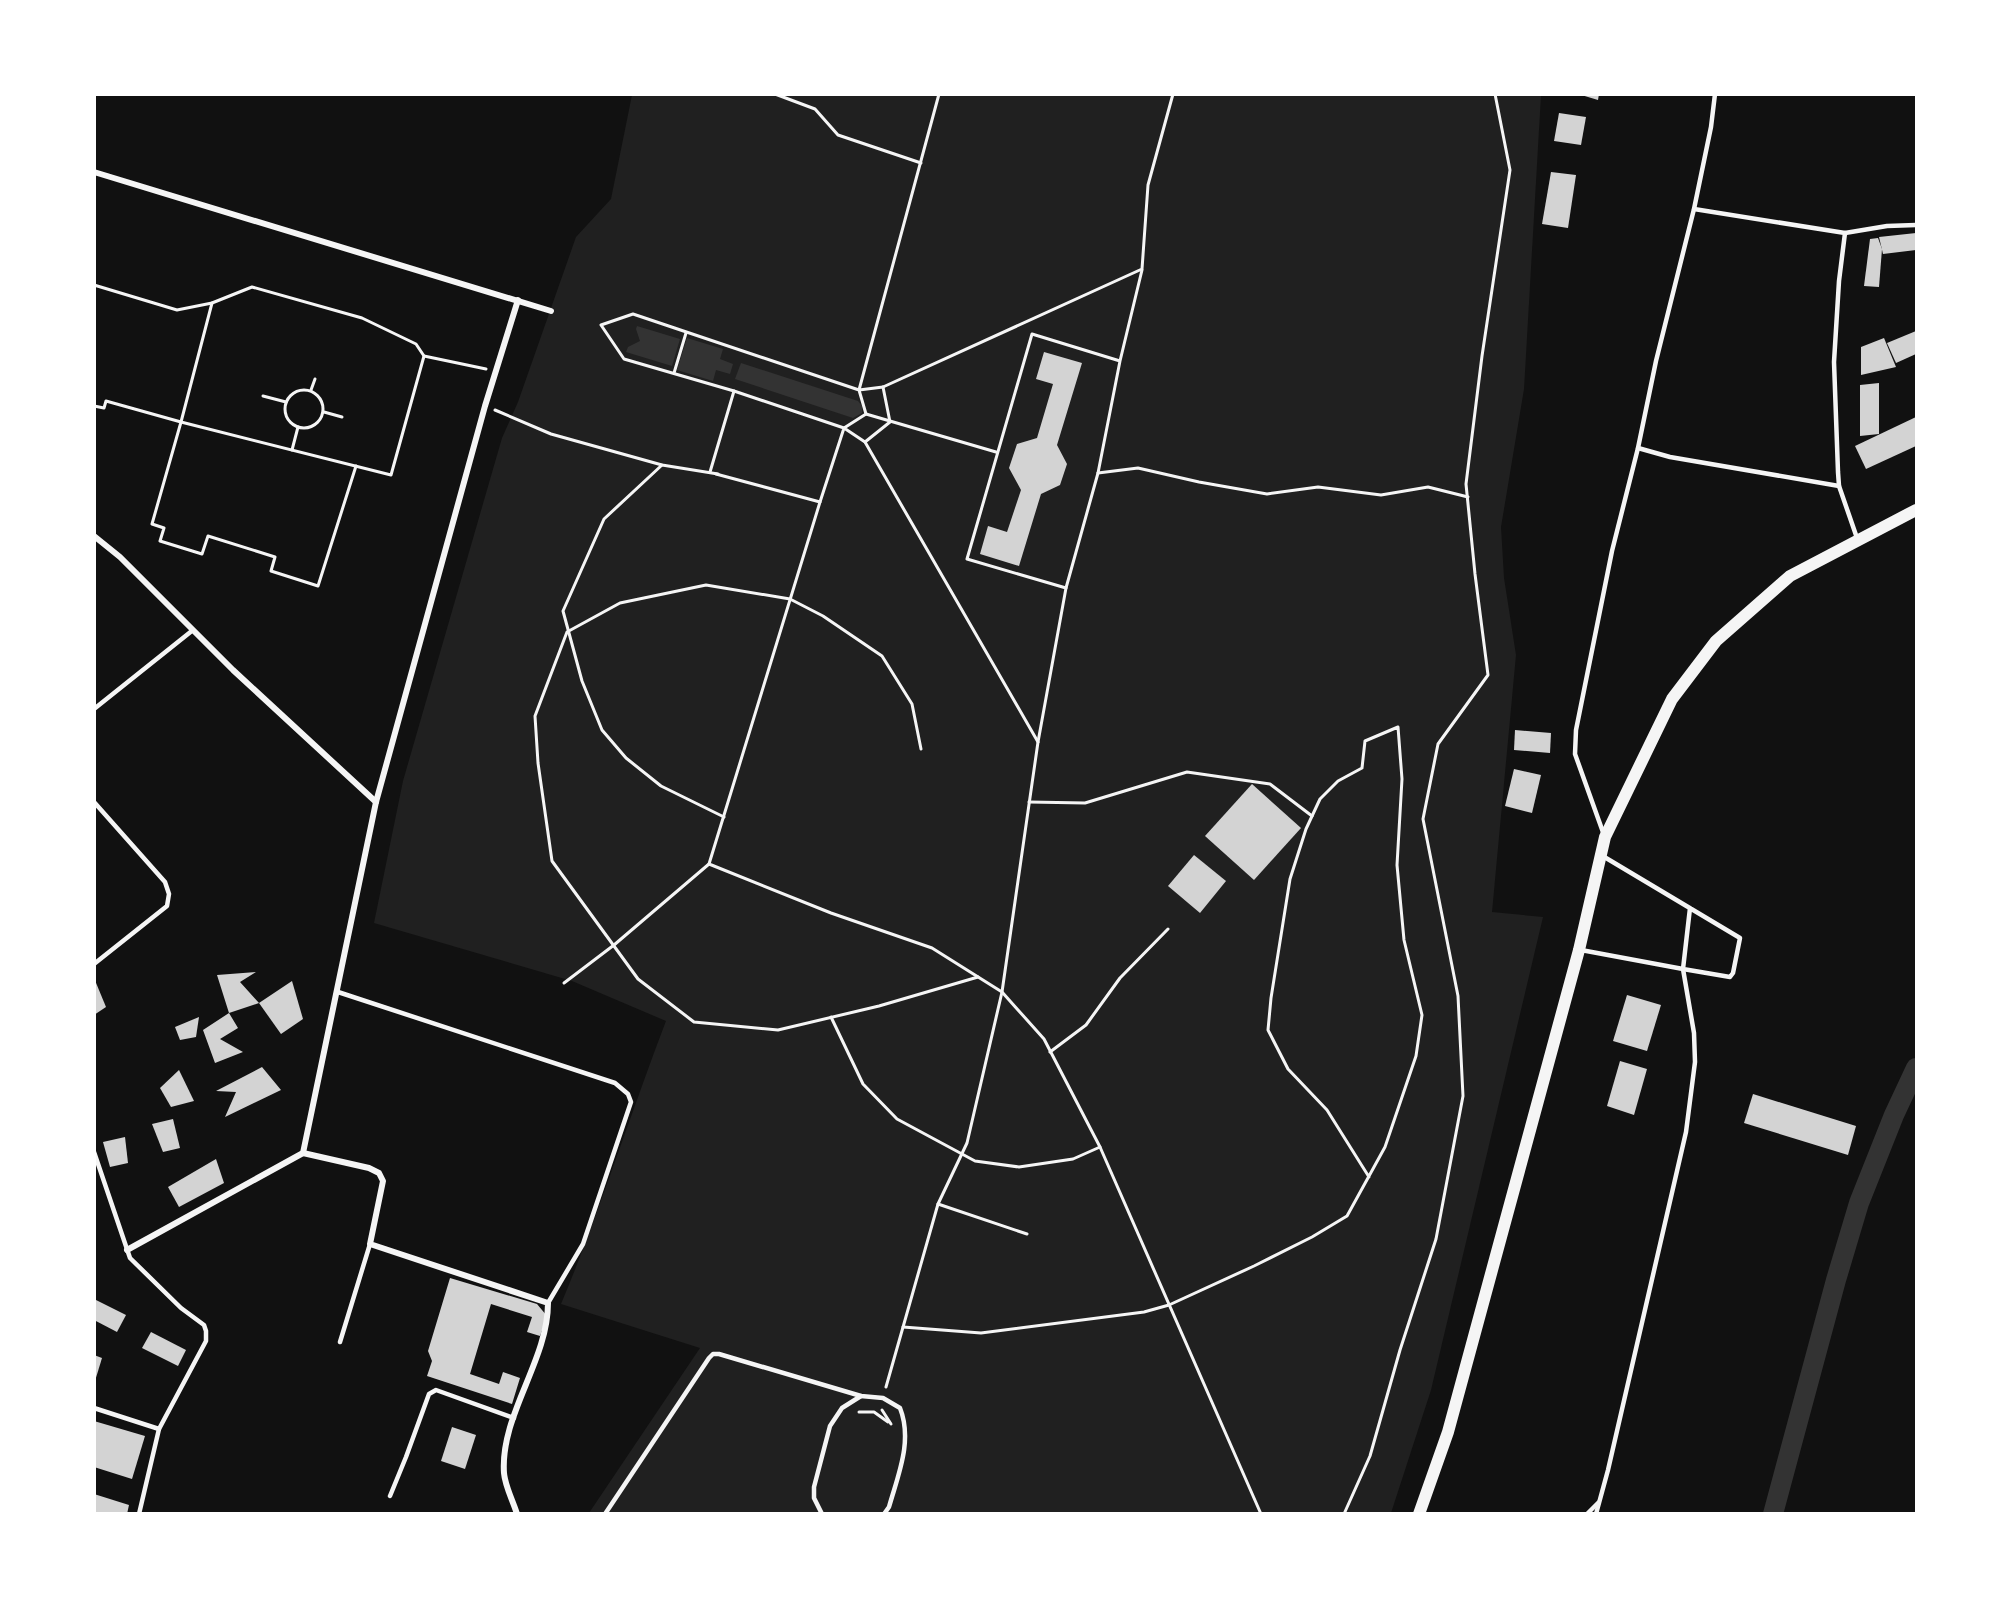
<svg xmlns="http://www.w3.org/2000/svg" width="2011" height="1608" font-family="Rubik,sans-serif">
<style>
.green{fill:#202020}
.water{fill:#333}
.lines{fill:none;stroke-linecap:round;stroke-linejoin:round}
.canal{stroke:#333;stroke-width:20}
.building{fill:#d3d3d3}
.path{stroke:#f5f5f5;stroke-width:3}
.service{stroke:#f5f5f5;stroke-width:4.5}
.minor{stroke:#f5f5f5;stroke-width:6}
.secondary{stroke:#f5f5f5;stroke-width:12}
</style>
<rect width="100%" height="100%" fill="#111"/>
<!-- green -->
<path class="green" d="M 632,95 L 1541,95 L 1524,389 L 1501,527 L 1504,578 L 1516,655 L 1492,912 L 1543,917 L 1431,1390 L 1391,1513 L 589,1513 L 700,1348 L 561,1304 C 600,1211 630,1115 666,1021 L 572,981 L 374,923 L 403,781 L 502,438 L 518,402 L 576,237 L 611,199 Z"/>
<!-- water -->
<g class="water">
<polygon points="637,326 680,339 672,366 626,352 628,347 640,341 636,329"/>
<polygon points="687,338 723,349 720,359 733,364 730,374 716,370 713,381 677,370"/>
<polygon points="741,363 858,401 862,406 862,413 853,418 735,379"/>
</g>
<g class="lines">
<!-- canal -->
<polyline class="canal" points="1773,1514 1836,1280 1859,1203 1894,1115 1916,1068"/>
</g>
<!-- building -->
<g class="building">
<polygon points="1578,94 1599,94 1598,100"/>
<polygon points="1559,113 1586,117 1581,145 1554,141"/>
<polygon points="1551,172 1576,175 1568,228 1542,224"/>
<polygon points="1916,233 1916,250 1883,254 1879,237"/>
<polygon points="1878,238 1882,249 1879,287 1864,286 1870,239"/>
<polygon points="1916,331 1916,354 1896,363 1887,343"/>
<polygon points="1884,338 1896,367 1861,375 1861,347"/>
<polygon points="1044,352 1082,363 1057,445 1067,464 1060,485 1041,494 1019,566 980,554 988,526 1007,532 1021,490 1009,468 1017,444 1037,438 1053,384 1036,379"/>
<polygon points="1879,383 1879,434 1860,436 1860,385"/>
<polygon points="1916,417 1916,446 1866,469 1855,446"/>
<polygon points="1515,730 1551,733 1550,753 1514,750"/>
<polygon points="1514,769 1541,775 1532,813 1505,806"/>
<polygon points="1252,784 1301,828 1254,880 1205,836"/>
<polygon points="1194,855 1226,881 1200,913 1168,886"/>
<polygon points="256,972 240,982 259,1003 229,1013 238,1028 220,1039 243,1052 215,1063 203,1030 229,1013 217,975"/>
<polygon points="94,978 106,1007 94,1015"/>
<polygon points="292,981 303,1019 281,1034 259,1003"/>
<polygon points="1627,995 1661,1005 1647,1051 1613,1041"/>
<polygon points="199,1017 196,1037 180,1040 175,1027"/>
<polygon points="1620,1061 1647,1069 1634,1115 1607,1106"/>
<polygon points="262,1067 281,1090 225,1117 236,1092 216,1091"/>
<polygon points="179,1070 194,1101 171,1107 160,1088"/>
<polygon points="1753,1094 1856,1126 1848,1155 1744,1123"/>
<polygon points="173,1119 180,1148 163,1152 152,1124"/>
<polygon points="125,1137 128,1163 110,1167 103,1142"/>
<polygon points="216,1159 224,1183 179,1207 168,1187"/>
<polygon points="450,1278 537,1304 547,1316 540,1336 527,1332 532,1317 491,1304 470,1374 499,1384 503,1372 520,1378 512,1404 427,1376 432,1361 428,1351"/>
<polygon points="94,1299 126,1315 117,1332 94,1320"/>
<polygon points="151,1332 186,1350 178,1366 142,1348"/>
<polygon points="94,1355 102,1358 95,1381 94,1381"/>
<polygon points="94,1421 145,1436 132,1479 94,1467"/>
<polygon points="452,1427 476,1435 465,1469 441,1461"/>
<polygon points="94,1494 129,1505 127,1514 94,1514"/>
</g>
<g class="lines">
<!-- path -->
<g class="path">
<polyline points="775,94 815,109 838,135 921,163"/>
<polyline points="939,94 859,390 883,387 1142,269 1148,185 1173,94"/>
<polyline points="94,285 177,310 212,303 252,287 362,318 416,344 424,356 486,369"/>
<polyline points="212,303 181,422 391,475 424,356"/>
<polyline points="1120,361 1032,334 967,559 1066,588 1098,473 1120,361 1142,270"/>
<polyline points="674,373 686,333"/>
<circle cx="304" cy="409" r="19"/>
<polyline points="311,390 315,379"/>
<polyline points="263,396 286,402"/>
<polyline points="94,406 104,408 106,401 181,422 152,524 164,528 160,541 202,554 208,536 275,557 271,571 318,586 356,466"/>
<polyline points="495,410 551,434 662,465 718,474"/>
<polyline points="324,412 342,417"/>
<polyline points="866,414 996,452"/>
<polyline points="865,442 890,422 883,387"/>
<polyline points="292,450 298,427"/>
<polyline points="662,465 604,519 563,611 582,681 602,730 626,758 661,786 724,817"/>
<polyline points="710,472 734,391"/>
<polyline points="1098,473 1138,468 1199,482 1267,494 1318,487 1381,495 1428,487 1468,497"/>
<polyline points="716,474 820,502"/>
<polyline points="1038,742 865,442 844,428 866,414 859,390 633,314 601,325 624,359 734,391 844,428 820,502 709,864 831,913 932,948 1002,992 1044,1039 1100,1147 1261,1514"/>
<polyline points="921,749 912,704 882,656 823,616 790,599 706,585 620,603 567,632 535,716 538,763 552,861 638,979 694,1022 778,1030 879,1006 978,977"/>
<polyline points="1029,802 1085,803 1187,772 1270,784 1312,816"/>
<polyline points="564,983 614,945 709,864"/>
<polyline points="831,1017 863,1084 897,1119 975,1161 1019,1167 1073,1159 1100,1147"/>
<polyline points="1050,1052 1086,1025 1120,978 1168,929"/>
<polyline points="938,1204 1027,1234"/>
<polyline points="903,1327 981,1333 1144,1312 1169,1305 1254,1266 1312,1237 1347,1216 1385,1147 1416,1056 1422,1015 1404,940 1397,865 1402,779 1398,727 1365,741 1362,768 1338,781 1320,799 1306,829 1290,879 1271,998 1268,1030 1288,1069 1327,1110 1369,1177"/>
<polyline points="886,1387 938,1204 967,1143 1002,992 1038,742 1066,588"/>
<polyline points="882,1410 891,1424"/>
<polyline points="859,1412 874,1412 888,1422"/>
<polyline points="1344,1514 1370,1456 1400,1350 1436,1239 1463,1096 1458,996 1423,819 1438,744 1488,675 1475,574 1466,484 1482,356 1510,170 1495,94"/>
</g>
<!-- service -->
<g class="service">
<polyline points="1694,209 1845,233 1839,281 1834,362 1838,472 1839,486 1857,538"/>
<polyline points="1845,233 1887,226 1916,225"/>
<polyline points="1638,448 1670,457 1839,486"/>
<polyline points="94,709 193,630"/>
<polyline points="94,802 165,882 169,894 167,906 94,964"/>
<polyline points="1604,835 1575,754 1576,730 1612,551 1638,448 1656,361 1694,209 1711,127 1715,94"/>
<polyline points="1601,855 1740,938 1733,973 1730,977 1683,969 1690,908"/>
<polyline points="1581,950 1683,969 1694,1033 1695,1062 1686,1132 1608,1470 1596,1514"/>
<polyline points="338,992 615,1083 628,1094 631,1102 583,1244 548,1303"/>
<polyline points="94,1152 130,1258 181,1308 204,1325 206,1331 206,1341 159,1429 139,1514"/>
<polyline points="340,1342 370,1244"/>
<polyline points="94,1408 159,1429"/>
<polyline points="390,1496 406,1457 429,1394 436,1390 514,1418"/>
<path d="M 605,1514 L 709,1358 L 713,1354 L 719,1354 L 861,1396 L 883,1398 L 900,1408 C 913,1441 898,1475 889,1507 L 884,1514"/>
<polyline points="822,1514 814,1498 814,1487 830,1426 842,1408 861,1396"/>
<polyline points="1587,1514 1598,1503"/>
</g>
<!-- minor -->
<g class="minor">
<polyline points="94,172 551,311"/>
<polyline points="94,536 120,557 233,670 376,802"/>
<path d="M 303,1153 L 369,1168 L 379,1173 L 383,1181 L 370,1244 L 548,1303 C 548,1361 500,1415 504,1473 C 505,1486 513,1501 517,1514"/>
<polyline points="127,1250 303,1153 376,802 485,406 518,300"/>
</g>
<!-- secondary -->
<polyline class="secondary" points="1419,1514 1448,1432 1579,950 1605,837 1672,699 1716,641 1790,576 1916,510"/>
</g>
<!-- border -->
<rect width="2011" height="1608" fill="none" stroke="#ffffff" stroke-width="192"/>
</svg>
